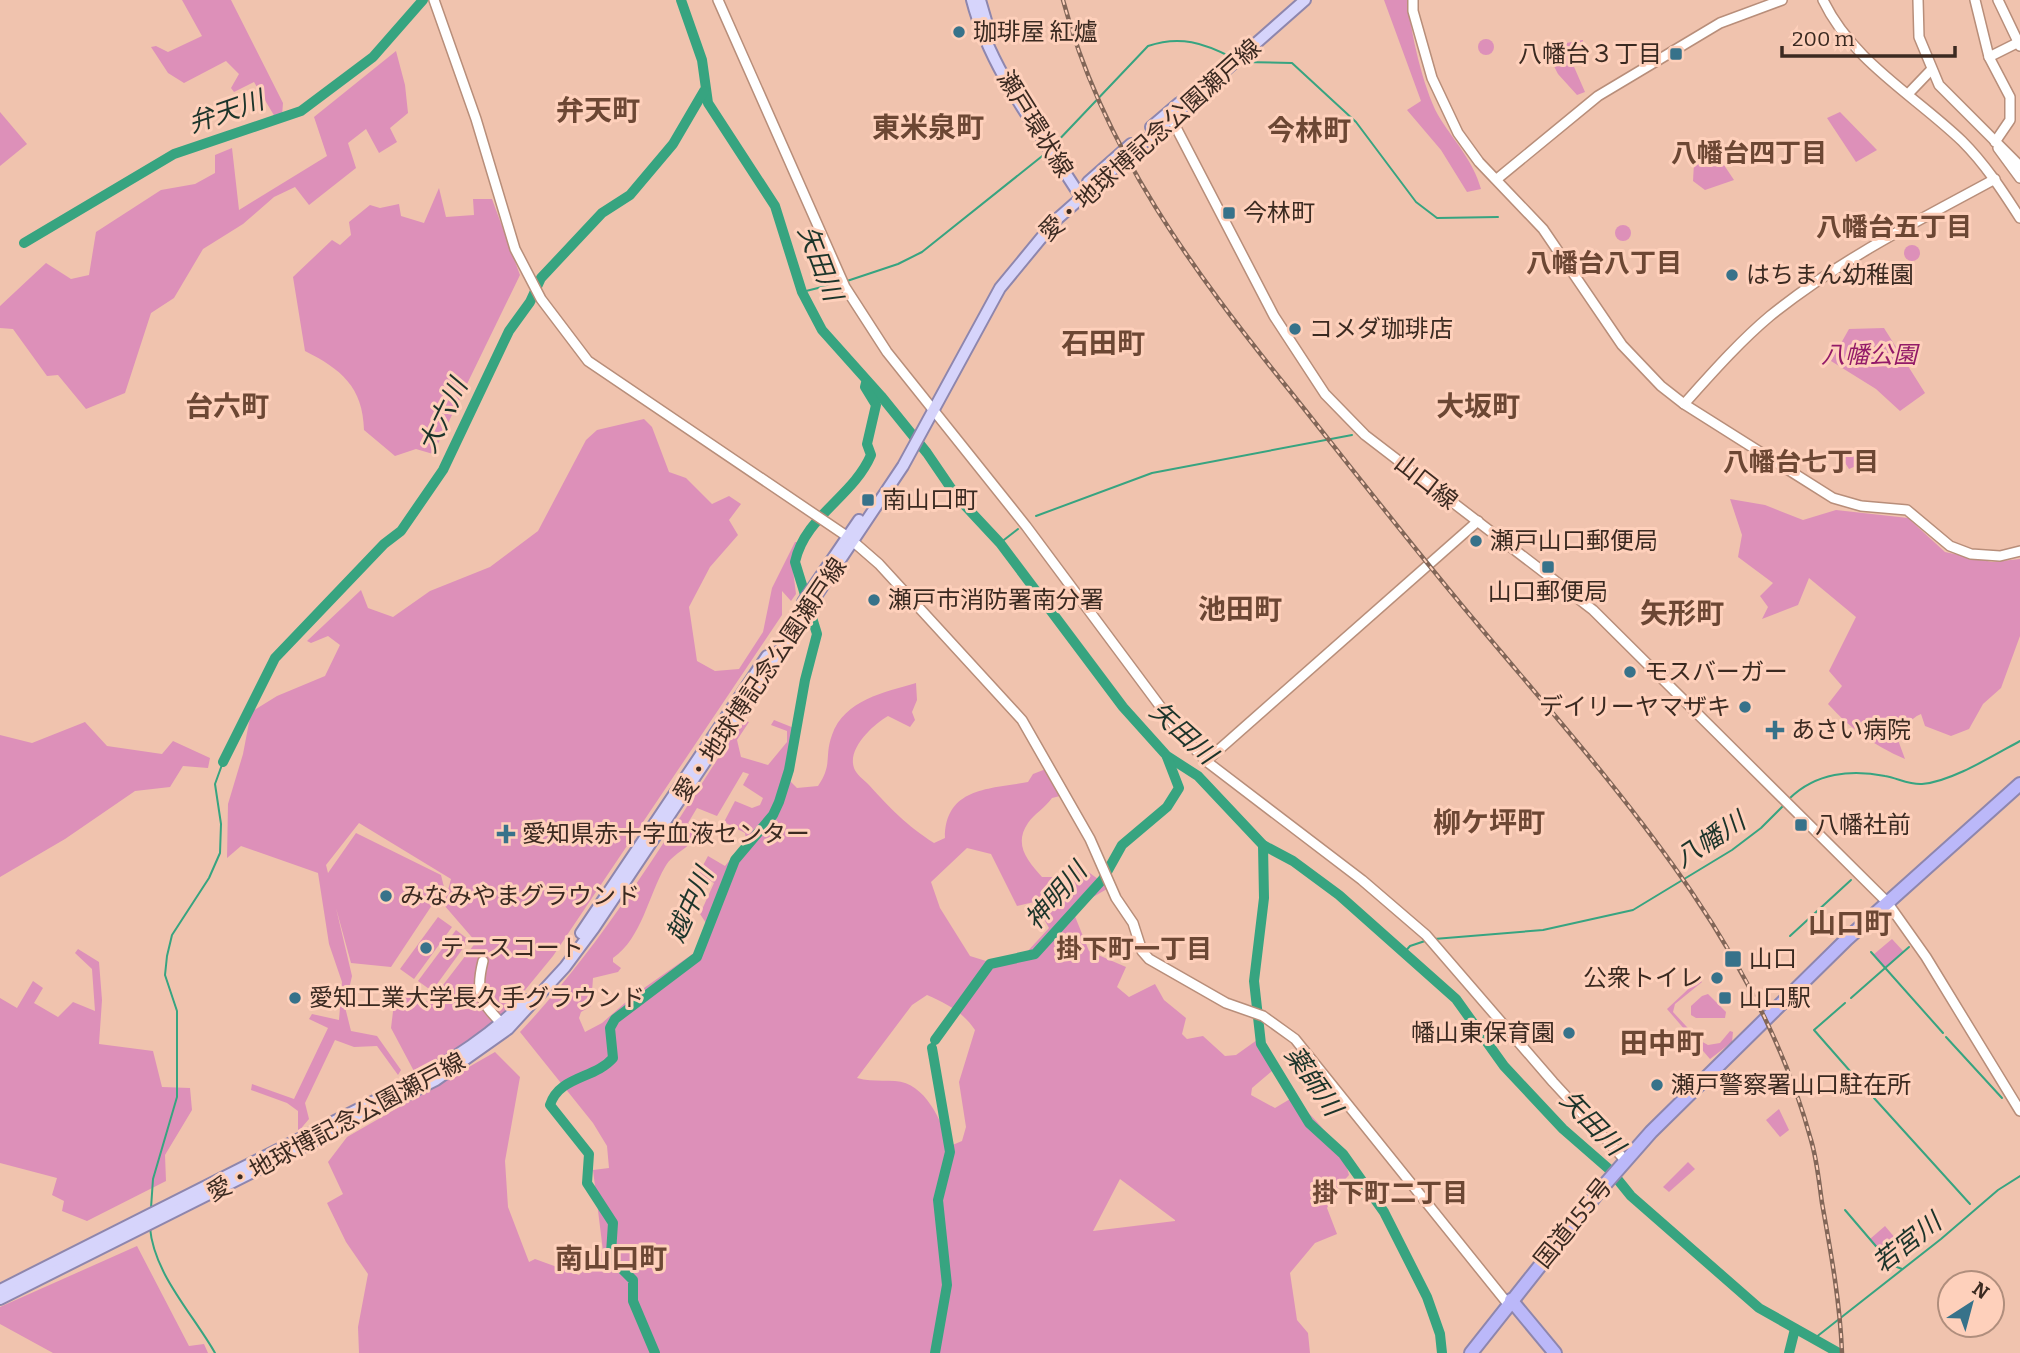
<svg xmlns="http://www.w3.org/2000/svg" width="2020" height="1353" font-family="Bitter,'Noto Sans JP',serif">
<style>
.green{fill:#dd90b9;fill-rule:evenodd}
.lines{fill:none;stroke-linecap:round;stroke-linejoin:round}
.stream{stroke:#37a480;stroke-width:2}
.river{stroke:#37a480;stroke-width:10}
.minor-casing{stroke:#b88e7a;stroke-width:12}
.major-casing{stroke:#8e86ad;stroke-width:14}
.highway-casing{stroke:#8e86ad;stroke-width:16}
.minor{stroke:#fff;stroke-width:9}
.major{stroke:#d6d4fb;stroke-width:10}
.highway{stroke:#bbb8f9;stroke-width:12}
.rail-casing{stroke:#826658;stroke-width:4.5}
.rail{stroke:#fed0bb;stroke-width:2;stroke-dasharray:5;stroke-linecap:butt}
.poi-dot{fill:#37728a;stroke:#fed0bb;stroke-width:2.5}
.labels{text-anchor:middle;dominant-baseline:central;stroke-width:6;stroke-linejoin:round;paint-order:stroke}
.poi-label{font-size:24px;fill:#3b2a21;stroke:#fed0bb;text-anchor:start}
.street-label{font-size:24px;fill:#3b2a21;stroke:#fed0bb}
.park-label{font-size:24px;font-style:italic;fill:#931a68;stroke:#fed0bb}
.water-label{font-size:26px;font-style:italic;fill:#1c342a;stroke:#fed0bb}
.neighbourhood-label{font-size:26px;font-weight:bold;fill:#6c4734;stroke:#fed0bb}
.quarter-label{font-size:28px;font-weight:bold;fill:#6c4734;stroke:#fed0bb}
</style>
<rect width="100%" height="100%" fill="#f0c3ae"/>
<!-- green -->
<g class="green">
<polygon points="182,0 231,0 283,103 282,116 275,117 254,82 234,92 231,88 239,74 226,61 184,83 168,73 151,47 156,46 168,52 202,36"/>
<path d="M 1384,0 L 1408,0 C 1410,31 1423,87 1438,115 C 1453,140 1473,160 1481,189 L 1467,192 L 1441,150 L 1407,110 L 1421,101 Z"/>
<circle cx="1486" cy="47" r="8"/>
<polygon points="1583,40 1583,49 1568,53 1585,92 1577,95 1558,74 1544,47"/>
<polygon points="396,51 405,85 408,113 390,128 397,142 379,153 366,129 348,143 356,168 309,205 295,187 274,197 243,224 203,249 174,298 151,313 125,393 86,409 58,375 47,376 13,329 0,328 0,306 46,263 71,279 89,275 96,232 161,190 195,184 215,173 215,155 232,148 239,210 327,156 314,117"/>
<polygon points="0,112 27,144 0,166"/>
<polygon points="1840,112 1877,150 1856,162 1827,118"/>
<polygon points="1694,163 1724,165 1734,180 1705,190 1693,181"/>
<path d="M 439,188 L 446,217 L 474,215 L 473,199 L 492,199 L 520,275 L 433,454 L 416,449 L 395,456 L 364,430 C 363,387 341,369 305,351 L 293,277 L 332,240 L 340,245 L 351,235 L 349,222 L 370,205 L 380,208 L 399,204 L 401,216 L 424,223 Z"/>
<circle cx="1623" cy="233" r="8"/>
<circle cx="1912" cy="253" r="8"/>
<polygon points="1884,328 1925,393 1900,411 1876,389 1831,361 1849,329"/>
<polygon points="644,419 652,427 669,472 686,478 712,504 729,496 741,504 729,520 738,535 710,567 689,607 697,661 715,671 739,669 763,632 772,588 795,542 800,542 792,562 796,594 791,601 782,591 782,615 553,956 512,1006 465,1043 416,1075 391,1028 395,995 430,1002 476,942 444,905 451,879 359,823 326,865 328,873 356,833 441,875 444,887 391,967 351,963 336,908 352,976 345,1007 351,1031 377,1036 401,1070 398,1075 377,1046 354,1047 335,1040 305,1103 309,1119 298,1132 298,1111 287,1103 251,1090 252,1084 294,1099 328,1028 309,1019 312,1014 339,1020 342,982 329,944 318,873 241,846 227,858 228,804 243,754 251,712 277,696 325,676 340,645 328,636 311,643 307,641 361,590 368,608 393,617 430,591 490,567 538,531 586,440 597,430"/>
<polygon points="1854,449 1863,463 1849,469 1842,458"/>
<path d="M 1730,499 L 1765,505 L 1803,520 L 1836,510 L 1908,518 L 1945,552 L 1992,562 L 2020,559 L 2020,636 L 2001,688 L 1983,704 L 1969,729 L 1951,736 L 1925,726 L 1921,714 C 1909,719 1904,729 1898,740 L 1905,759 C 1873,745 1851,729 1828,704 L 1842,686 L 1829,671 L 1856,617 L 1809,578 L 1798,605 L 1762,619 L 1768,607 L 1760,596 L 1773,583 L 1738,557 L 1742,535 Z"/>
<path d="M 916,683 L 917,700 L 912,712 L 915,720 L 910,727 L 888,716 C 874,724 847,748 854,768 C 856,774 864,780 869,785 C 891,809 906,825 934,843 L 945,838 C 945,787 990,789 1028,782 L 1033,774 L 1046,769 L 1060,796 L 1052,798 C 1045,808 1034,814 1028,823 C 1013,845 1028,861 1042,877 L 1061,877 L 1079,865 L 1106,885 L 1107,889 L 1072,909 L 1089,951 L 1126,967 L 1117,987 L 1129,997 L 1155,984 L 1164,1000 L 1186,1018 L 1182,1034 L 1187,1039 L 1203,1036 L 1225,1056 L 1236,1055 L 1257,1040 L 1278,1066 L 1252,1088 L 1251,1095 L 1275,1108 L 1290,1099 C 1310,1108 1346,1154 1349,1175 L 1339,1186 L 1327,1208 L 1337,1234 L 1315,1243 L 1290,1273 L 1297,1320 L 1308,1333 L 1310,1353 L 359,1353 L 358,1327 L 368,1274 L 346,1242 L 327,1203 L 343,1194 L 328,1162 L 347,1137 L 495,1052 L 520,1077 L 505,1161 L 508,1207 L 529,1262 L 535,1259 L 579,1275 L 603,1251 L 593,1170 L 609,1168 L 607,1146 L 593,1123 L 520,1032 C 608,939 673,826 743,720 L 749,722 L 737,740 L 741,757 L 768,765 L 787,742 L 787,731 L 771,725 L 774,720 L 794,728 L 785,776 L 797,788 L 818,786 C 833,764 824,757 832,735 C 844,700 885,692 916,683 ZM 743,772 L 749,774 L 743,785 L 763,798 L 760,805 L 752,808 L 735,801 L 724,822 L 745,833 L 746,840 L 725,866 L 708,856 L 699,873 L 714,883 L 700,914 L 706,923 L 694,953 L 634,995 L 602,1023 L 585,1032 L 579,1018 L 581,1012 L 591,1006 L 593,978 L 618,972 L 621,968 L 613,962 L 613,958 C 642,938 648,896 665,867 C 674,851 692,849 698,831 L 688,823 L 697,808 L 717,816 ZM 967,848 L 991,854 L 1017,906 L 1034,902 L 1049,928 L 1026,953 L 986,961 L 970,956 L 940,908 L 931,882 ZM 927,995 C 946,1003 964,1013 975,1030 L 959,1082 L 966,1127 L 962,1141 L 950,1146 C 941,1121 926,1083 895,1081 C 882,1080 870,1082 857,1078 L 912,1005 ZM 1120,1179 L 1175,1220 L 1175,1221 L 1093,1231 Z"/>
<polygon points="85,722 107,746 162,754 173,741 210,758 208,768 183,766 170,787 135,791 65,839 0,877 0,735 32,743"/>
<polygon points="438,917 452,927 414,979 400,969"/>
<polygon points="456,930 469,940 432,991 418,981"/>
<polygon points="1892,939 1904,952 1885,969 1873,955"/>
<polygon points="78,949 99,962 102,1000 99,1044 153,1051 162,1087 190,1088 192,1110 165,1155 166,1181 87,1221 62,1211 64,1201 52,1195 57,1178 0,1163 0,998 17,1008 33,981 43,988 34,1003 58,1017 73,1002 95,1011 92,969 75,953"/>
<polygon points="1699,979 1702,982 1675,1004 1673,1012 1699,1040 1708,1045 1720,1043 1730,1031 1733,1032 1732,1042 1710,1059 1667,1009"/>
<polygon points="1708,994 1726,1012 1725,1018 1696,1018 1691,1015 1691,1006 1702,996"/>
<polygon points="1779,1109 1789,1130 1780,1137 1766,1120"/>
<polygon points="1688,1162 1695,1169 1669,1192 1663,1187"/>
<polygon points="1885,1226 1896,1239 1882,1253 1870,1239"/>
<polygon points="137,1246 189,1346 204,1344 208,1353 53,1353 0,1324 0,1307"/>
</g>
<g class="lines">
<!-- stream -->
<g class="stream">
<polyline points="1241,62 1292,63 1356,122 1416,202 1437,218 1498,217"/>
<path d="M 1053,146 L 1148,46 C 1180,35 1204,43 1233,58"/>
<polyline points="847,281 898,264 922,252 1046,153"/>
<polyline points="802,292 838,283"/>
<polyline points="1036,516 1152,473 1352,435"/>
<polyline points="1000,543 1018,529"/>
<path d="M 1790,798 C 1816,773 1851,769 1885,776 C 1897,778 1910,785 1922,784 C 1951,782 1994,755 2020,741"/>
<polyline points="1790,936 1851,880"/>
<polyline points="1434,939 1543,930 1633,910 1732,850 1761,828 1784,805"/>
<polyline points="1871,952 1943,1033"/>
<polyline points="1404,953 1410,946 1425,941"/>
<polyline points="1851,998 1909,947"/>
<polyline points="1845,1003 1814,1030 1871,1095"/>
<polyline points="1946,1037 2002,1098"/>
<polyline points="932,1048 935,1040"/>
<polyline points="1874,1098 1970,1204"/>
<polyline points="151,1208 153,1179 177,1097 177,1011 165,975 167,956 172,935 209,878 220,853 221,824 215,784 223,762"/>
<polyline points="1845,1210 1892,1265 1902,1269"/>
<path d="M 150,1228 C 154,1274 193,1314 215,1353"/>
<polyline points="1815,1338 1941,1239 1998,1190 2020,1176"/>
</g>
<!-- river -->
<g class="river">
<polyline points="681,0 702,60 708,103 775,206 802,292 822,330 881,396 927,453 957,497 1000,543 1123,707 1167,756 1198,776 1263,845 1293,861 1339,895 1456,999 1504,1066 1563,1129 1610,1170 1631,1196 1759,1308 1839,1353"/>
<polyline points="24,243 174,154 301,111 373,57 423,0"/>
<polyline points="223,762 275,658 384,544 401,531 443,470 509,331 530,302 541,278 602,213 630,195 673,144 704,91"/>
<polyline points="1263,845 1264,898 1254,981 1261,1044 1309,1123 1343,1154 1384,1212 1427,1297 1440,1334 1442,1353"/>
<polyline points="935,1040 990,964 1035,954 1103,879 1122,845 1167,807 1179,788 1167,757"/>
<polyline points="932,1048 950,1152 938,1200 947,1285 935,1353"/>
<path d="M 655,1353 L 633,1301 L 633,1280 L 616,1263 L 611,1253 L 613,1223 L 587,1183 L 589,1154 L 550,1105 C 559,1076 595,1079 613,1058 L 610,1028 L 615,1019 L 697,957 L 735,860 L 773,815 L 779,802 L 789,770 L 805,680 L 817,634 L 795,562 C 805,516 853,497 871,455 L 867,444 L 876,405 L 865,387 L 866,383"/>
<polyline points="1789,1353 1795,1329"/>
</g>
<defs>
<g id="minor">
<polyline points="434,0 476,119 515,249 541,299 588,361 848,537 879,564 1022,720 1090,839 1116,898 1133,923 1142,951 1149,959 1226,1003 1263,1016 1295,1039 1508,1304"/>
<polyline points="718,0 845,287 887,352 1026,526 1180,733 1206,761 1362,880 1426,935 1553,1082 1625,1160"/>
<polyline points="1413,0 1413,11 1432,78 1458,133 1479,162 1543,229 1622,345 1661,386 1684,404 1833,498 1861,506 1907,510 1950,546 1971,554 2000,556 2020,551"/>
<path d="M 1823,0 C 1852,61 1914,95 1962,141 C 1985,164 2002,190 2020,218"/>
<polyline points="1918,0 1919,37 1939,85 2020,166"/>
<polyline points="1975,0 1989,57 2010,97 2010,120 1995,142"/>
<polyline points="1998,0 2020,46"/>
<polyline points="1989,57 2017,43"/>
<polyline points="1908,94 1931,70"/>
<polyline points="1169,114 1274,316 1325,394 1365,435 1593,610 1887,902 1926,957 2020,1111"/>
<polyline points="1998,148 2020,178"/>
<polyline points="1497,179 1598,96 1720,23 1782,0"/>
<path d="M 1684,404 C 1711,374 1739,342 1770,316 C 1839,260 1918,221 1995,179"/>
<polyline points="1206,761 1478,521"/>
<path d="M 483,961 C 475,993 480,1001 502,1024"/>
</g>
<g id="major">
<path d="M 972,0 C 990,70 1039,131 1077,191 L 1084,194"/>
<polyline points="980,0 987,24"/>
<polyline points="1151,127 1179,103"/>
<polyline points="1088,182 1131,144"/>
<polyline points="803,602 859,520"/>
<polyline points="581,933 767,656"/>
<path d="M 0,1290 L 410,1083 C 453,1059 491,1035 526,1000"/>
<polyline points="0,1299 436,1080 508,1029 565,967 594,928 903,466 1000,288 1056,220 1305,0"/>
</g>
<g id="highway">
<polyline points="1511,1300 1555,1353"/>
<polyline points="1471,1353 1600,1190 1651,1132 1847,939 2020,784"/>
</g>
</defs>
<!-- minor casing -->
<use href="#minor" class="minor-casing"/>
<!-- major casing -->
<use href="#major" class="major-casing"/>
<!-- highway casing -->
<use href="#highway" class="highway-casing"/>
<!-- minor -->
<use href="#minor" class="minor"/>
<!-- major -->
<use href="#major" class="major"/>
<!-- highway -->
<use href="#highway" class="highway"/>
<defs>
<path id="rail" d="M 1063,0 C 1103,150 1194,272 1290,391 C 1353,470 1415,550 1480,627 C 1611,783 1756,939 1811,1140 C 1817,1160 1819,1182 1822,1203 C 1831,1253 1840,1302 1842,1353"/>
</defs>
<!-- rail casing -->
<use href="#rail" class="rail-casing"/>
<!-- rail -->
<use href="#rail" class="rail"/>
</g>
<!-- markers -->
<g class="poi-dot">
<circle cx="959" cy="32" r="7"/>
<rect x="1669" y="47" width="14" height="14" rx="3.5"/>
<rect x="1222" y="206" width="14" height="14" rx="3.5"/>
<circle cx="1732" cy="275" r="7"/>
<circle cx="1295" cy="329" r="7"/>
<rect x="861" y="493" width="14" height="14" rx="3.5"/>
<circle cx="1476" cy="541" r="7"/>
<rect x="1541" y="560" width="14" height="14" rx="3.5"/>
<circle cx="874" cy="600" r="7"/>
<circle cx="1630" cy="672" r="7"/>
<circle cx="1745" cy="707" r="7"/>
<path d="M1771.5 719.5h7v7h7v7h-7v7h-7v-7h-7v-7h7z"/>
<rect x="1794" y="818" width="14" height="14" rx="3.5"/>
<path d="M502.5 823.5h7v7h7v7h-7v7h-7v-7h-7v-7h7z"/>
<circle cx="386" cy="896" r="7"/>
<circle cx="426" cy="948" r="7"/>
<rect x="1724" y="950" width="18" height="18" rx="3.5"/>
<circle cx="1717" cy="978" r="7"/>
<circle cx="295" cy="998" r="7"/>
<rect x="1718" y="991" width="14" height="14" rx="3.5"/>
<circle cx="1569" cy="1033" r="7"/>
<circle cx="1657" cy="1085" r="7"/>
</g>
<g class="labels">
<!-- poi labels -->
<g class="poi-label">
<text x="973" y="32">珈琲屋 紅爐</text>
<text x="1662" y="54" text-anchor="end">八幡台３丁目</text>
<text x="1243" y="213">今林町</text>
<text x="1746" y="275">はちまん幼稚園</text>
<text x="1309" y="329">コメダ珈琲店</text>
<text x="882" y="500">南山口町</text>
<text x="1490" y="541">瀬戸山口郵便局</text>
<text x="1548" y="592" text-anchor="middle">山口郵便局</text>
<text x="888" y="600">瀬戸市消防署南分署</text>
<text x="1644" y="672">モスバーガー</text>
<text x="1731" y="707" text-anchor="end">デイリーヤマザキ</text>
<text x="1791" y="730">あさい病院</text>
<text x="1815" y="825">八幡社前</text>
<text x="522" y="834">愛知県赤十字血液センター</text>
<text x="400" y="896">みなみやまグラウンド</text>
<text x="440" y="948">テニスコート</text>
<text x="1749" y="959">山口</text>
<text x="1703" y="978" text-anchor="end">公衆トイレ</text>
<text x="309" y="998">愛知工業大学長久手グラウンド</text>
<text x="1739" y="998">山口駅</text>
<text x="1555" y="1033" text-anchor="end">幡山東保育園</text>
<text x="1671" y="1085">瀬戸警察署山口駐在所</text>
</g>
<!-- street labels -->
<g class="street-label">
<text transform="translate(1035 124) rotate(58)">瀬戸環状線</text>
<text transform="translate(1150 140) rotate(-42)">愛・地球博記念公園瀬戸線</text>
<text transform="translate(1426 482) rotate(38)">山口線</text>
<text transform="translate(760 680) rotate(-56)">愛・地球博記念公園瀬戸線</text>
<text transform="translate(336 1127) rotate(-28)">愛・地球博記念公園瀬戸線</text>
<text transform="translate(1573 1223) rotate(-51)">国道155号</text>
</g>
<!-- park labels -->
<g class="park-label">
<text x="1869" y="355">八幡公園</text>
</g>
<!-- water labels -->
<g class="water-label">
<text transform="translate(226 112) rotate(-19)">弁天川</text>
<text transform="translate(820 263) rotate(69)">矢田川</text>
<text transform="translate(443 416) rotate(-64)">大六川</text>
<text transform="translate(1183 733) rotate(42)">矢田川</text>
<text transform="translate(1710 840) rotate(-33)">八幡川</text>
<text transform="translate(1056 896) rotate(-49)">神明川</text>
<text transform="translate(690 905) rotate(-66)">越中川</text>
<text transform="translate(1313 1081) rotate(55)">薬師川</text>
<text transform="translate(1592 1123) rotate(46)">矢田川</text>
<text transform="translate(1907 1243) rotate(-38)">若宮川</text>
</g>
<!-- neighbourhood labels -->
<g class="neighbourhood-label">
<text x="1749" y="153">八幡台四丁目</text>
<text x="1894" y="227">八幡台五丁目</text>
<text x="1604" y="263">八幡台八丁目</text>
<text x="1801" y="462">八幡台七丁目</text>
<text x="1134" y="949">掛下町一丁目</text>
<text x="1390" y="1193">掛下町二丁目</text>
</g>
<!-- quarter labels -->
<g class="quarter-label">
<text x="598" y="110">弁天町</text>
<text x="928" y="127">東米泉町</text>
<text x="1309" y="130">今林町</text>
<text x="1103" y="343">石田町</text>
<text x="227" y="406">台六町</text>
<text x="1478" y="406">大坂町</text>
<text x="1240" y="609">池田町</text>
<text x="1682" y="613">矢形町</text>
<text x="1489" y="822">柳ケ坪町</text>
<text x="1850" y="923">山口町</text>
<text x="1662" y="1043">田中町</text>
<text x="611" y="1258">南山口町</text>
</g>
</g>
<!-- north arrow -->
<g transform="translate(1971 1304) rotate(36)"><circle r="33" fill="#fed0bb" stroke="#b08e7d" stroke-width="2"/>
<path d="M0-5L12 26L0 18L-12 26Z" fill="#37728a"/>
<text y="-10" font-size="19" font-weight="bold" text-anchor="middle" fill="#3b2a21">N</text>
</g>
<!-- scale -->
<path d="M1782 46v10h173v-10" fill="none" stroke="#3b2a21" stroke-width="3.5"/>
<text x="1792" y="46" font-size="21" fill="#3b2a21" stroke="#fed0bb" stroke-width="5" paint-order="stroke">200 m</text>
</svg>
